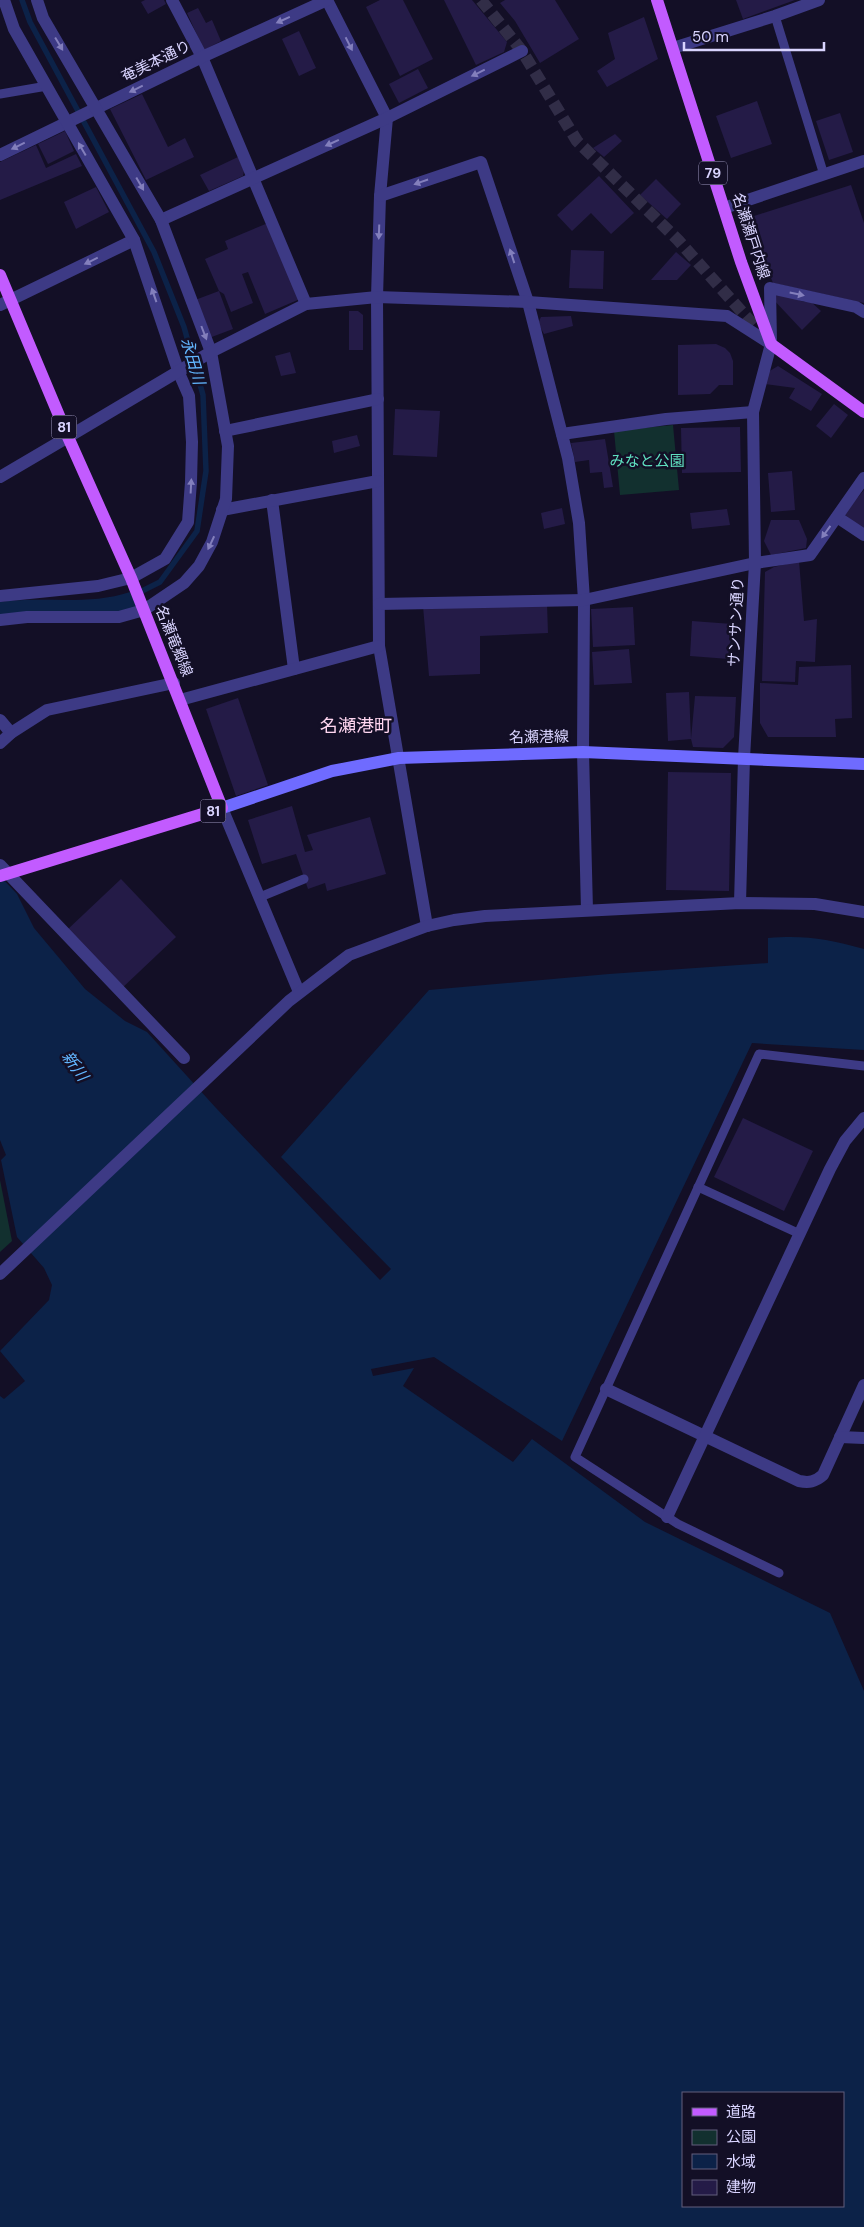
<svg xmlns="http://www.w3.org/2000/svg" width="864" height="2227" font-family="'DM Sans','Noto Sans JP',sans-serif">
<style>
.green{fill:#12302f}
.water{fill:#0c2248;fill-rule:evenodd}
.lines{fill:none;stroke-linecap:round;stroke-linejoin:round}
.stream{stroke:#0c2248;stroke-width:5.5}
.building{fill:#241b47}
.minor-tunnel{stroke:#312d47;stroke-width:12;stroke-dasharray:12 6;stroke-linecap:butt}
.service{stroke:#3d3a85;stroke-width:9}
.minor{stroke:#3d3a85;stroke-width:12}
.tertiary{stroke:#3d3a85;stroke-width:12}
.secondary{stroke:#6f6bff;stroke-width:12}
.primary{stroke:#c25bff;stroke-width:12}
.oneway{fill:#837fbc}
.labels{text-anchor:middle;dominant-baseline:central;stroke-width:5;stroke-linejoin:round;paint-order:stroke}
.shield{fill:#130f26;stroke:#9e99be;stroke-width:1}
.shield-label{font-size:14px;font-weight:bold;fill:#d9d4ff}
.street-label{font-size:15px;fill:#d9d4ff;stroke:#130f26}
.park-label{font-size:15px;fill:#5fe0c0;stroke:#130f26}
.water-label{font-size:16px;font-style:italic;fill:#62b6ff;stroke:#130f26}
.quarter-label{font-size:18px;fill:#ffd6f0;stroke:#130f26}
</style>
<rect width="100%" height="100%" fill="#130f26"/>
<!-- green -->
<g class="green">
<polygon points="673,425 679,490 620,495 614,431"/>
<polygon points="0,1180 12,1241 0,1252"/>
</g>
<!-- water -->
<g class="water">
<path d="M 130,592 L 137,608 L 116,614 L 0,617 L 0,602 C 43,596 89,606 130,592 Z"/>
<path d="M 0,876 L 17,894 L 34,928 L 85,989 L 125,1021 L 147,1032 L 216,1108 L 380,1280 L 391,1269 L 281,1157 L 429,990 L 609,974 L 768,963 L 768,938 C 806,935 827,939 864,949 L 864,1050 L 752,1043 L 562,1441 L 434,1357 L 371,1369 L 373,1376 L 414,1368 L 403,1386 L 513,1462 L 532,1439 L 645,1522 L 830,1613 L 864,1691 L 864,2227 L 0,2227 L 0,1396 L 4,1399 L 25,1381 L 0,1351 L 49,1300 L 52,1285 L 44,1268 L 17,1237 L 1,1160 L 6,1155 L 0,1140 ZM 683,2093 L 843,2093 L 843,2206 L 683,2206 Z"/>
</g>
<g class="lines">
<!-- stream -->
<polyline class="stream" points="22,0 30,22 154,252 184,327 203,395 206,471 197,531 160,582 136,594"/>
</g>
<!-- building -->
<g class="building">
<polygon points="145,0 164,0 166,4 148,14 141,2"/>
<polygon points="380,0 403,0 433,59 400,76 366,7"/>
<polygon points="444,0 472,0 507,42 504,52 476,65"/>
<polygon points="505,0 555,0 579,39 540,63 515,21 500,3"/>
<polygon points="736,0 795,0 743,19"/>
<polygon points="198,8 206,23 212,20 221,41 204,50 187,13"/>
<polygon points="644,17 658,59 607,87 597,71 615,59 608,33"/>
<polygon points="299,31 316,68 299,76 282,39"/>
<polygon points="418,69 428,88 399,103 389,84"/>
<polygon points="142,94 168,147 185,138 194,157 146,180 110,109"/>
<polygon points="757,101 772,144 731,158 716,116"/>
<polygon points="840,113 853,152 829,160 816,121"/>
<polygon points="65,131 74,151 48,164 38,144"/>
<polygon points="615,134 622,141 604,157 593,148"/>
<polygon points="36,145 46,168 76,154 82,166 0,200 0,162"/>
<polygon points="238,157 244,171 243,176 209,191 200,175"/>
<polygon points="599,176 634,213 611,234 591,213 572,231 557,215"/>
<polygon points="656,179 681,204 667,219 640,195"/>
<polygon points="851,185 864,223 864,303 773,283 748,218"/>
<polygon points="96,187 109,212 76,229 64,202"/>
<polygon points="268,223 300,299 265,314 248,272 242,274 253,303 231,312 224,294 219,291 233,329 209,338 195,300 219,291 205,259 228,249 225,241"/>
<polygon points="571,250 604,251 603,289 569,288"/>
<polygon points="676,252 691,265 677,280 651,280"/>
<polygon points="780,293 804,302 810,301 821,311 802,330 772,298"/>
<polygon points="349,311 358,311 363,315 363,350 349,350"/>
<polygon points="571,316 573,326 544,334 538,323 541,317"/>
<polygon points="716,344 725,348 730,353 733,361 733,385 719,385 710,394 678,395 678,345"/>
<polygon points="290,352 296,373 281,376 275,356"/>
<polygon points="778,366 822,394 811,411 789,398 795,388 765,384 768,372"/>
<polygon points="834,404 848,415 831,438 816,426"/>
<polygon points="395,409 440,411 437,457 393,455"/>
<polygon points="740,427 741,472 682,473 681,428"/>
<polygon points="357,435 360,446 334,453 332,441"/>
<polygon points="605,439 613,487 604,488 602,472 590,473 589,460 575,462 571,443"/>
<polygon points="792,471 795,510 771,512 768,473"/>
<polygon points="864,490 864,530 844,514"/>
<polygon points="562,508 565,524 544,529 541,513"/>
<polygon points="727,509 730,525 692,529 690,513"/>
<polygon points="771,520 799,520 807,539 806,548 771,555 764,541"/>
<polygon points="799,561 804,621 817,619 815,662 796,661 795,682 762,681 765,572 774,567"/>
<polygon points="547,604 548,633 480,636 480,674 429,676 423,606"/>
<polygon points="633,607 635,645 593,647 591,609"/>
<polygon points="692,621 732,624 729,659 690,656"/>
<polygon points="629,649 632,683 594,685 592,652"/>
<polygon points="851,665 852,718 835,719 836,737 768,737 760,723 760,683 798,685 799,667"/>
<polygon points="689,692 691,739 668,741 666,693"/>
<polygon points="695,696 736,697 734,737 723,748 693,747 691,739"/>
<polygon points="238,698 268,785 236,796 206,709"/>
<polygon points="668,772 731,773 729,891 666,890"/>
<polygon points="292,806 305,852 313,850 307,835 370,817 386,874 327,891 325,883 308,889 296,854 262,864 248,820"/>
<polygon points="121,879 176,937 121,989 66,931"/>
<polygon points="743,1118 813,1151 784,1211 714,1177"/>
</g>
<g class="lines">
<!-- minor-tunnel -->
<polyline class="minor-tunnel" points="481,0 522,51 577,141 678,240 766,339"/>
<!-- service -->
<g class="service">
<polyline points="775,16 824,175"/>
<polyline points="0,94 47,86"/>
<polyline points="260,897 304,879"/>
<polyline points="698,1187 800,1234"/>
<polyline points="779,1573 678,1524 575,1457 759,1054 864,1066"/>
</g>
<!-- minor -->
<g class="minor">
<polyline points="172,0 202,57 306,304"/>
<polyline points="327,0 387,118 380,196 377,297 379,646 427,926"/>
<polyline points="673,48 775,16 819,0"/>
<polyline points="0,155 202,57 327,0"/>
<polyline points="380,196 481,162 528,302 568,458 579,523 584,600 583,752 587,910"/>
<polyline points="161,220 387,118 522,51"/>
<polyline points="0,305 134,240"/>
<polyline points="771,342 770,288 856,307 864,312"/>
<polyline points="225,431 378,399"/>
<polyline points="562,434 666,419 753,412"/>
<polyline points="0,477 68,437"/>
<polyline points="272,500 294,669"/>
<polyline points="222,510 378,481"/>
<polyline points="837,517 864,535"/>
<polyline points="0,596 98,586 131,578 165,559 188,522 191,482 192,442 189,396 179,373 134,240 14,29 4,0"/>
<polyline points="379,604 584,600 755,563 810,555 864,478"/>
<polyline points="0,620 27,617 119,617 144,610 184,583 199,566 212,542 226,499 228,446 211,352 161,220 43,18 37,0"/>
<polyline points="180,700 379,646"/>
<polyline points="0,720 11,733"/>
<polyline points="0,743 11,733 47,710 174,683"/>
<polyline points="0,865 184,1058"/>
</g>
<!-- tertiary -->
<g class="tertiary">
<polyline points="724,208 864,161"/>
<polyline points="68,437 211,352 306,304 377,297 528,302 727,316 771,344 753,412 755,563 744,758 740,903"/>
<polyline points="222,808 299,992"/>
<polyline points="0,1274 289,1001 349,955 427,926 454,920 485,916 740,903 815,904 864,912"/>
<path d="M 606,1389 L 799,1481 C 809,1483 815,1482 823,1475 L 864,1385"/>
<polyline points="840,1437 864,1438"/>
<polyline points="667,1517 830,1169 845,1141 864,1118"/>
</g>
<!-- secondary -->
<polyline class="secondary" points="222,808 332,771 399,758 583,752 864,764"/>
<!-- primary -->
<g class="primary">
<polyline points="657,0 741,262 771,344 864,412"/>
<polyline points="0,275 68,437 131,578 222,808 0,876"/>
</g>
</g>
<!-- one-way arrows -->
<defs><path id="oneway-solid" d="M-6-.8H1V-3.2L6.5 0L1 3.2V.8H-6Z" transform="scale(1.25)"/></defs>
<g class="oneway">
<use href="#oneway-solid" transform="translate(283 20) rotate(156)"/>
<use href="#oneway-solid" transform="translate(59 44) rotate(59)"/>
<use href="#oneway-solid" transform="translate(349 44) rotate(63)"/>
<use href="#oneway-solid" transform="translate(478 73) rotate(154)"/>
<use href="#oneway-solid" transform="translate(136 89) rotate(154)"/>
<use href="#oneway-solid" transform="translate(332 143) rotate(156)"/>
<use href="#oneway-solid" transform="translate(18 146) rotate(154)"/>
<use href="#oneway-solid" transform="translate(82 149) rotate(-120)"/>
<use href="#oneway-solid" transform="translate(421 182) rotate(161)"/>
<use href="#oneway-solid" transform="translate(140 184) rotate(60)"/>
<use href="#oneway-solid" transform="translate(379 232) rotate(92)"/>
<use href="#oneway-solid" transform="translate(512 256) rotate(-108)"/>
<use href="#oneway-solid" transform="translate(91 261) rotate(154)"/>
<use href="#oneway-solid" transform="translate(797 294) rotate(12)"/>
<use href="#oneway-solid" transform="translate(154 295) rotate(-109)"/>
<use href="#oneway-solid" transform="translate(204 333) rotate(69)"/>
<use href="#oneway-solid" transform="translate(191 486) rotate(-87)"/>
<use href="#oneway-solid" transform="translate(826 532) rotate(126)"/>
<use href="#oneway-solid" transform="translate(211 543) rotate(115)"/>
</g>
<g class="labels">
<!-- shield labels -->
<g class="shield">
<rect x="699" y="161.5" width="28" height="23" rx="4"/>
<rect x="51.5" y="415.5" width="25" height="23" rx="4"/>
<rect x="200.5" y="799.5" width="25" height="23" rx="4"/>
</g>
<g class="shield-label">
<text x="713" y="173">79</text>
<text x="64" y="427">81</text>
<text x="213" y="811">81</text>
</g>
<!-- street labels -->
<g class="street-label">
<text transform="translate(156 61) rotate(-26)">奄美本通り</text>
<text transform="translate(751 236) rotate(72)">名瀬瀬戸内線</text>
<text transform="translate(736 622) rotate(-87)">サンサン通り</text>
<text transform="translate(174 641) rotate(68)">名瀬竜郷線</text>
<text transform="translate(539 737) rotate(-1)">名瀬港線</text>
</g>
<!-- park labels -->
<g class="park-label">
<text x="647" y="461">みなと公園</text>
</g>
<!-- water labels -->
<g class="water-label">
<text transform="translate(193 361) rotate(74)">永田川</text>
<text transform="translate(75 1066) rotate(54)">新川</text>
</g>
<!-- quarter labels -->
<g class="quarter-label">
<text x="356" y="726">名瀬港町</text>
</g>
</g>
<!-- legend -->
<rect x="682" y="2092" width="162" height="115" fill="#130f26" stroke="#625e7d"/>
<rect x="692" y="2108" width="25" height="8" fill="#c25bff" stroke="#625e7d"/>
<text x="726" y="2117" font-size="15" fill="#d9d4ff">道路</text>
<rect x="692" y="2130" width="25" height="15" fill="#12302f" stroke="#625e7d"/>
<text x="726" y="2142" font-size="15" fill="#d9d4ff">公園</text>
<rect x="692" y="2154" width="25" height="15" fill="#0c2248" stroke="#625e7d"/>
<text x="726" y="2167" font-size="15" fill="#d9d4ff">水域</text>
<rect x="692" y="2180" width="25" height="15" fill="#241b47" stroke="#625e7d"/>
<text x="726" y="2192" font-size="15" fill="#d9d4ff">建物</text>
<!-- scale -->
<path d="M684 42v8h140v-8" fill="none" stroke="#d9d4ff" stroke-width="2.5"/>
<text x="692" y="42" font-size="15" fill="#d9d4ff" stroke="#130f26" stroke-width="4" paint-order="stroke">50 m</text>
</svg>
